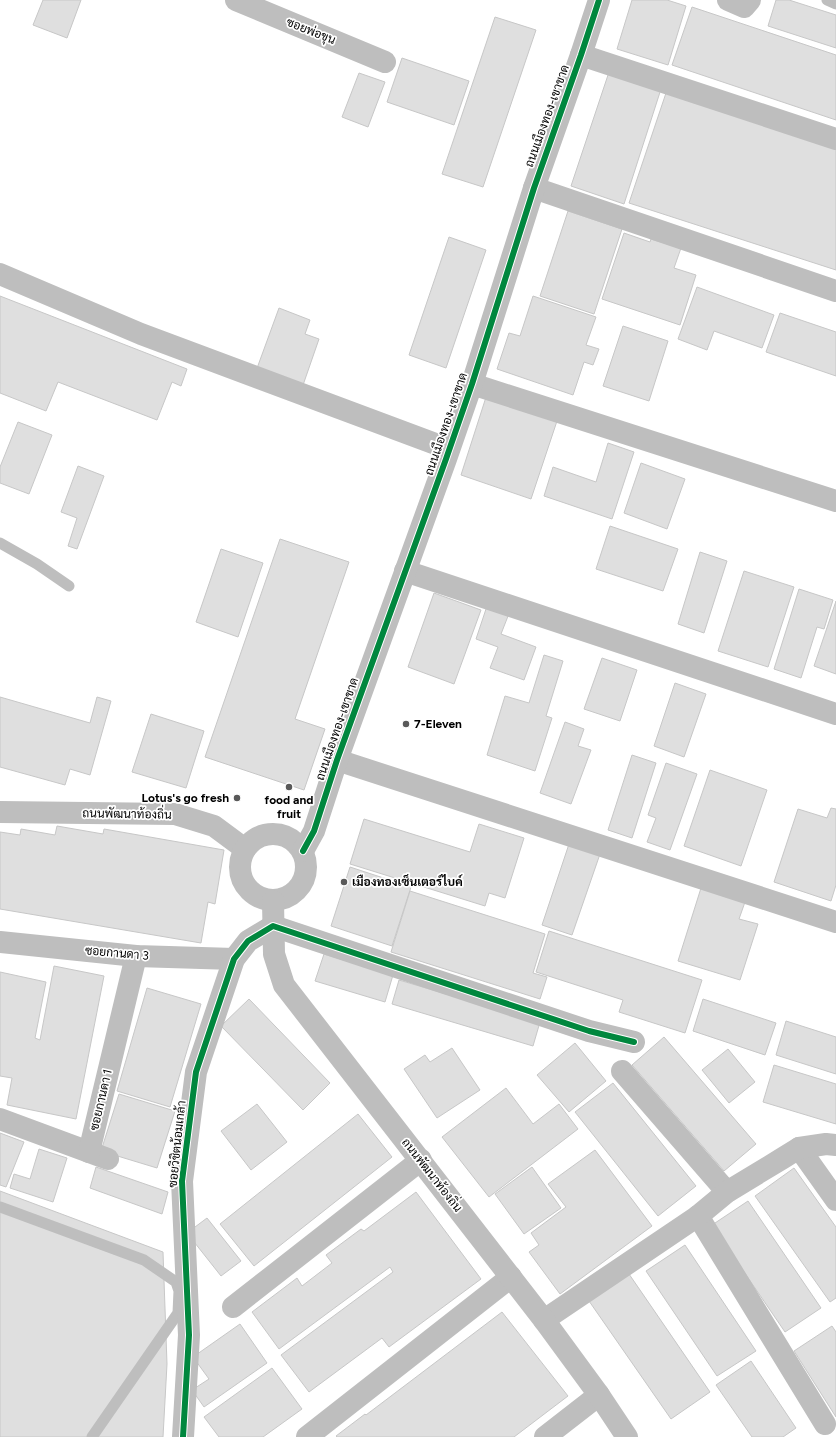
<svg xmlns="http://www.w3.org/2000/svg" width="836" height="1437" font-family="Figtree,Sarabun,sans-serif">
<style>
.building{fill:#dfdfdf;stroke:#c7c7c7}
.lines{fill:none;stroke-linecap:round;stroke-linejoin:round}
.service{stroke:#bebebe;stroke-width:11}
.minor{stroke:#bebebe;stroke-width:22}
.tertiary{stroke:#bebebe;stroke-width:22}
.cycleway-casing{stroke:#fff;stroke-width:8}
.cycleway{stroke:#00873e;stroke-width:6}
.poi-dot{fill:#595959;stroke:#fff;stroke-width:1.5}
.labels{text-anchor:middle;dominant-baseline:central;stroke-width:3.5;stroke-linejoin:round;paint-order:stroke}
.street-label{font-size:12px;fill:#000;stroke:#fff}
.poi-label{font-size:12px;font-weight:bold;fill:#000;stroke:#fff;text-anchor:start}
</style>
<rect width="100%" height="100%" fill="#fff"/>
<!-- building -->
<g class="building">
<polygon points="43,0 81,0 67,38 33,25"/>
<polygon points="632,0 667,0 686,6 668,65 617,49"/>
<polygon points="776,0 789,0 836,15 836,48 768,26"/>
<polygon points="692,7 836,55 836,120 672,65"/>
<polygon points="495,17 536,30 483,187 442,174"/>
<polygon points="402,58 469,81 454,125 387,102"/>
<polygon points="609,72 661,89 624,204 571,186"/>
<polygon points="359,73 385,82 368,127 342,117"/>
<polygon points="667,90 836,146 836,270 629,203"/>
<polygon points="568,211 622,229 594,314 540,296"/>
<polygon points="624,233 650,242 651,239 681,248 674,268 696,275 680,325 602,299"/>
<polygon points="449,237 486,250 446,368 409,355"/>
<polygon points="697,287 774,315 762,348 714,331 707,350 678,339"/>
<polygon points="0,296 187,369 181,386 172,382 157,420 58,382 46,411 0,393"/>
<polygon points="533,296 596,317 586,345 599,349 593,365 584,362 573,395 497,369 509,333 520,336"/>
<polygon points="279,308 310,320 305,334 319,339 302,388 256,371"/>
<polygon points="780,313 836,332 836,376 766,352"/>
<polygon points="623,326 668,341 649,401 603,386"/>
<polygon points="487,394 558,418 531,499 461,475"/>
<polygon points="18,422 52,435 29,494 0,483 0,467"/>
<polygon points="608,443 634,452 612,519 544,496 553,467 596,482"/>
<polygon points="641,463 685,479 667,529 624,513"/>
<polygon points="78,466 104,476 77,549 68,546 77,518 61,512"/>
<polygon points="610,526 678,549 663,591 596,569"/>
<polygon points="280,539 349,562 295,719 325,729 304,790 205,757"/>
<polygon points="221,549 263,563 238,637 196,622"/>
<polygon points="700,552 727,561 704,633 678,624"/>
<polygon points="744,571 794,587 768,667 718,651"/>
<polygon points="799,589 833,600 824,629 817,627 801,678 774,669"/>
<polygon points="434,593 481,610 454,684 408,667"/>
<polygon points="836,601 836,674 814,666"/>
<polygon points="488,603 510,611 501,634 536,647 524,680 490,668 498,647 476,639"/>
<polygon points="544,655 563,661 546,716 552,718 535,771 487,755 505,696 529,703"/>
<polygon points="602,658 637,670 620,721 584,709"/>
<polygon points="675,683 706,694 684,757 654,746"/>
<polygon points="0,697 90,723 97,697 111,701 90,775 70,769 65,785 0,767"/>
<polygon points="151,714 204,731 186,788 132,772"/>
<polygon points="565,722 584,729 578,746 591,750 571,804 540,793"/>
<polygon points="632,755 656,763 632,838 608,830"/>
<polygon points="666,763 697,774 670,850 647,842 656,818 648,815"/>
<polygon points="710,770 767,790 741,866 684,846"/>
<polygon points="831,808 836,809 836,885 831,901 774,882 798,809 827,818"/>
<polygon points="364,819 470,852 479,824 524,838 505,898 489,893 485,906 350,864"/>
<polygon points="57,826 103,834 104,829 224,850 215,904 208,902 201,943 0,909 0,832 20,835 21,829 55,835"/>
<polygon points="569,844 600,854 572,935 542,925"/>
<polygon points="350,867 411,887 392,946 331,926"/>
<polygon points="701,888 745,902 739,919 758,924 740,980 678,961"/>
<polygon points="410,891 545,934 533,973 547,977 540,999 391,952"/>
<polygon points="549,931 702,980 685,1033 619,1012 623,1000 536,972"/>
<polygon points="324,954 393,975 385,1002 315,981"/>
<polygon points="54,966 104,976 76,1119 7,1105 12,1078 0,1076 0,972 46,982 35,1038 40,1040"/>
<polygon points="399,980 540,1022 533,1046 392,1004"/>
<polygon points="147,988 201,1004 170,1107 117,1091"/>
<polygon points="249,999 330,1083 303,1110 221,1026"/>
<polygon points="703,999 776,1023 765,1055 693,1031"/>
<polygon points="786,1021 836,1037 836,1074 776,1055"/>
<polygon points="664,1037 756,1144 724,1171 632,1065"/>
<polygon points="575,1043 606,1081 569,1112 537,1075"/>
<polygon points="452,1048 480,1090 437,1118 404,1069 425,1055 430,1062"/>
<polygon points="728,1049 755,1082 729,1103 702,1070"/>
<polygon points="774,1065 836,1084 836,1124 763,1102"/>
<polygon points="613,1083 696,1186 658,1216 575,1112"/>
<polygon points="506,1088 533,1124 559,1104 578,1129 489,1197 442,1137"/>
<polygon points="119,1094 175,1111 157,1168 101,1151"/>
<polygon points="257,1104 287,1142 251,1170 221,1131"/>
<polygon points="358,1114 392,1157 254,1266 220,1224"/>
<polygon points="0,1133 24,1142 6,1187 0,1185"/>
<polygon points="39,1149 67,1158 53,1202 10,1188 14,1174 30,1179"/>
<polygon points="595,1150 652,1226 560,1294 529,1252 539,1245 531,1233 566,1207 548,1184"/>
<polygon points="96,1167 168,1192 162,1214 90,1188"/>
<polygon points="532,1167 561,1208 524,1234 495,1194"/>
<polygon points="794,1168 836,1227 836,1298 830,1302 755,1196"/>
<polygon points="0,1191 163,1252 167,1364 163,1437 0,1437"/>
<polygon points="416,1192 481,1279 389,1347 382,1338 309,1392 281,1355 393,1272 390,1267 279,1349 252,1312 297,1278 302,1286 332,1263 326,1255 361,1229 364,1231"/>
<polygon points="748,1201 821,1308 785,1332 712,1225"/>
<polygon points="207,1218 241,1261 221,1276 187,1233"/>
<polygon points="685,1245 756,1351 717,1376 646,1271"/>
<polygon points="629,1274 710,1392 671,1419 589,1301"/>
<polygon points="502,1312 568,1396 514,1437 337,1437 336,1436 365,1414 366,1415"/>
<polygon points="240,1324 267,1363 204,1407 192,1390 209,1379 193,1357"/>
<polygon points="832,1326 836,1332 836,1417 794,1351"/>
<polygon points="751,1361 796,1428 783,1437 752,1437 716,1385"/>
<polygon points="272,1368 302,1409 263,1437 219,1437 204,1417"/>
</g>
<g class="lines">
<!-- service -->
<g class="service">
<polyline points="827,0 836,4"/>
<polyline points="0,543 37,564 69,586"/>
<polyline points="0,1207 144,1260 176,1282 179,1291 178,1313 92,1437"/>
</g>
<!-- minor -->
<g class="minor">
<polyline points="236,0 385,62"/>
<polyline points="728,0 744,7 750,0"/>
<polyline points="581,55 836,139"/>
<polyline points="534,188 836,291"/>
<polyline points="0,274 141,334 449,449"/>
<polyline points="472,384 836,501"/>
<polyline points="405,571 836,714"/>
<polyline points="337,760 836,922"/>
<polyline points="0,812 175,814 214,826 245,849"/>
<polyline points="0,942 136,956 234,959"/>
<polyline points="622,1071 727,1192"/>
<polyline points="0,1119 108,1159"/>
<polyline points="799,1148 836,1200"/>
<polyline points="89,1152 136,956"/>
<polyline points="698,1216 825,1424"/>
<polyline points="233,1307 421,1160"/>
<polyline points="544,1320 698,1216 727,1192 783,1158 799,1148 826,1144 836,1145"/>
<polyline points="183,1437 189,1335 182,1181 196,1072 234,959 248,941 273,926 589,1031 634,1042"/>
<polyline points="307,1437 511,1277"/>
<polyline points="545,1437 599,1395"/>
</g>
<!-- tertiary -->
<g class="tertiary">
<circle cx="273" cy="867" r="33"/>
<polyline points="303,851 314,831 337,760 446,459 472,384 534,188 581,55 599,0"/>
<polyline points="273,901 274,954 284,985 544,1320 599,1395 627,1437"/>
</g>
<defs>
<g id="cycleway">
<polyline points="303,851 314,831 337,760 446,459 472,384 534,188 581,55 599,0"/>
<polyline points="183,1437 189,1335 182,1181 196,1072 234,959 248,941 273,926 589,1031 634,1042"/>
</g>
</defs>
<!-- cycleway casing -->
<use href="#cycleway" class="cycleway-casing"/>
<!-- cycleway -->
<use href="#cycleway" class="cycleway"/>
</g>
<!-- markers -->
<g class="poi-dot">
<circle cx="406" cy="724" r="4"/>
<circle cx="289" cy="787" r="4"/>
<circle cx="237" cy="798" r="4"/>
<circle cx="344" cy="882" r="4"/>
</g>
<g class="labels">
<!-- street labels -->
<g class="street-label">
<text transform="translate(311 31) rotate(22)">ซอยพ่อขุน</text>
<text transform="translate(547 116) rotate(-70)">ถนนเมืองทอง-เขาขาด</text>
<text transform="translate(446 424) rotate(-71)">ถนนเมืองทอง-เขาขาด</text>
<text transform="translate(337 729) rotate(-71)">ถนนเมืองทอง-เขาขาด</text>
<text transform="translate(127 814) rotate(1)">ถนนพัฒนาท้องถิ่น</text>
<text transform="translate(117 953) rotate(5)">ซอยกานดา 3</text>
<text transform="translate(101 1100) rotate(-77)">ซอยกานดา 1</text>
<text transform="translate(177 1144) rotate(-84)">ซอยวิชิตน้อมเกล้า</text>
<text transform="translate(432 1175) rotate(52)">ถนนพัฒนาท้องถิ่น</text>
</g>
<!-- poi labels -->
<g class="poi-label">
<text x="414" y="724">7-Eleven</text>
<text x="229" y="798" text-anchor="end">Lotus's go fresh</text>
<text x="289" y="800" text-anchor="middle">food and<tspan x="289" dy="14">fruit</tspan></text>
<text x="352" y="882">เมืองทองเซ็นเตอร์ไบค์</text>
</g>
</g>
</svg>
